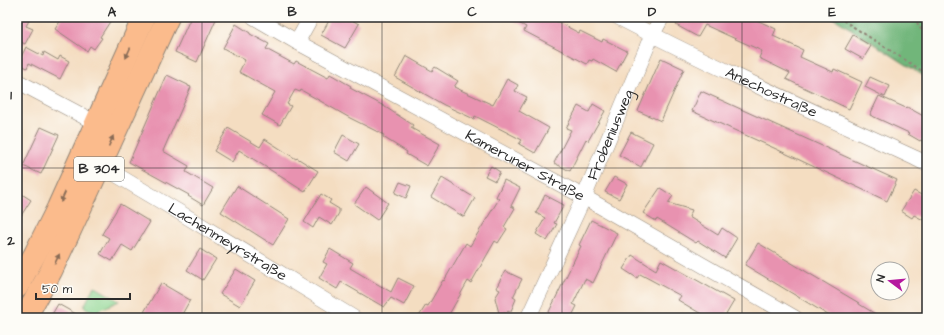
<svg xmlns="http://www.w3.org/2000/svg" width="944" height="335" font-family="'Architects Daughter',sans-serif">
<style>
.green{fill:#8cd590;stroke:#5c805e}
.forest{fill:#71b67a;stroke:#4e7052}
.building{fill:#e892b0}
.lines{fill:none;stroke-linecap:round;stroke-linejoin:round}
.minor-casing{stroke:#908476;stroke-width:16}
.primary-casing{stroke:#908476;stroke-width:24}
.path{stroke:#908476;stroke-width:2;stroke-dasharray:3 3;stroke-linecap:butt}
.minor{stroke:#fff;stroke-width:15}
.primary{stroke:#fbbb8c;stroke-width:22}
.oneway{fill:#896c57}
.grid{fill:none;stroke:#2b2b2b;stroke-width:1;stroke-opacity:0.55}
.labels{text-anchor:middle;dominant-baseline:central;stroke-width:4;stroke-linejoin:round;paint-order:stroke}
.shield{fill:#fdfcf7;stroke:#6a6a68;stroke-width:1}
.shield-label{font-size:14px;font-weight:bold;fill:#2b2b2b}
.street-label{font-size:15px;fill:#2b2b2b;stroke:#fdfcf7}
.neatline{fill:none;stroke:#2b2b2b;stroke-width:1.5}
.grid-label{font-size:13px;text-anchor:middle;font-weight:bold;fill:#2b2b2b}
</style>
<rect width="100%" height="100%" fill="#fdfcf7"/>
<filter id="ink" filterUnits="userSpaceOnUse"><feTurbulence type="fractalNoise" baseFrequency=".025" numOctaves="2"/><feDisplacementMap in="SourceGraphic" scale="8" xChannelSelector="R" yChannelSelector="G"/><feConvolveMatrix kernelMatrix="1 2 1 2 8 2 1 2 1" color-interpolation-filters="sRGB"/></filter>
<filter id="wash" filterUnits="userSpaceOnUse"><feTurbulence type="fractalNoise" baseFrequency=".012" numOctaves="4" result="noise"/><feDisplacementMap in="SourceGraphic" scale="16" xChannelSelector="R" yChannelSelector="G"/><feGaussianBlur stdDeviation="0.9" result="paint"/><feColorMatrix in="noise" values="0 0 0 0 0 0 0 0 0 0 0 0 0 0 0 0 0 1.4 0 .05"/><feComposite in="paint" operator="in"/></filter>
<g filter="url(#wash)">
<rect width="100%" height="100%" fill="#f4ddc1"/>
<!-- green -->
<polygon class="green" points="94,286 119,301 95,312 84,307"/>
<!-- forest -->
<polygon class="forest" points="832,17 927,17 927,78"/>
<g id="blocks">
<!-- building -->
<g class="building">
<polygon points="17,17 31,17 26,26 33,29 25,44 19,41 17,46"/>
<polygon points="63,17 113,17 100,37 102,38 94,49 90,46 87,51 55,29"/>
<polygon points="191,17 217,17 197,62 175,52"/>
<polygon points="331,17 346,17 359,24 345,48 321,35"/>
<polygon points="507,17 559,17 556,21 579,33 580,31 602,42 603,39 627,51 616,72 593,59 592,61 589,60 587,64 524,31 526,27"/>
<polygon points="680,17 750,17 776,29 773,36 803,50 800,57 833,72 834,69 862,82 849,109 786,79 790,73 759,58 762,51 705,25 698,37 676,25"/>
<polygon points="236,24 250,33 250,34 269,44 266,49 294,64 296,61 328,78 330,74 351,86 350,88 382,105 413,125 411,128 440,144 427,166 406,154 407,152 383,137 384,135 350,118 301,90 300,92 295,90 287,104 291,106 280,125 262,115 275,92 239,72 245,60 223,48"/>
<polygon points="853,35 871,46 863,59 845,49"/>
<polygon points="26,47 43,56 44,52 58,60 60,56 69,61 60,79 29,63 27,68 18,63"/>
<polygon points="406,56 432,71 435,67 458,81 454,87 493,105 507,79 518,85 515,91 527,97 519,111 549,128 535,153 519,144 522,140 475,116 474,119 444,105 395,77"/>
<polygon points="661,58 684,69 661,121 638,111"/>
<polygon points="167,75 188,85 188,86 191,87 163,151 189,166 186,172 213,188 203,205 188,196 189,195 129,162"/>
<polygon points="870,77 890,86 885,97 865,87"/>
<polygon points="701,91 897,180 887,201 774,148 692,111"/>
<polygon points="879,96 906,108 907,107 927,118 927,143 920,140 920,141 908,134 909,133 870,115"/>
<polygon points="593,104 605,111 588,141 586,139 570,171 554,163 571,130 566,128 578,106 589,112"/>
<polygon points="41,127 59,135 41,174 23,166"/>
<polygon points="228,128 260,147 265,139 296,159 297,158 318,171 305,192 239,150 232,162 214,151"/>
<polygon points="631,132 653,143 641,167 619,155"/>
<polygon points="343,135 359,144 349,161 334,152"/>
<polygon points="491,166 500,172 495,181 485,176"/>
<polygon points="614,177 627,184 619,199 605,192"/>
<polygon points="442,178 475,198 464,217 431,197"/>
<polygon points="504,180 520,188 511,206 515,208 504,227 507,229 498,243 495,241 471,283 468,281 447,318 418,318 426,305 428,306 443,280 444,281 466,243 470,246 499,199 496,197"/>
<polygon points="400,182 411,186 406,198 395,193"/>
<polygon points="237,186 289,219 273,245 221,212"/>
<polygon points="366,187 388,203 377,220 354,204"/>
<polygon points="660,188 673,196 668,203 692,210 689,217 718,235 722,228 737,238 725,258 698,241 696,243 657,219 656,221 643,213"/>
<polygon points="17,191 31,200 17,222"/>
<polygon points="914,191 927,198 927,222 914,215 912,218 901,211"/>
<polygon points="321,194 331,200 329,203 339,209 339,213 332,225 319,217 313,228 304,222"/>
<polygon points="545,195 564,205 554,223 557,224 547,241 536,234 545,218 536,213"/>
<polygon points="120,204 150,222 132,251 122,245 112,261 100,254 109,238 102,234"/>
<polygon points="591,220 617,233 593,283 585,279 573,304 577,306 571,318 546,318 581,246 579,245"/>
<polygon points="758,243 859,303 859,304 882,318 833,318 775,283 745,265"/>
<polygon points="200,249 216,259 203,280 187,270"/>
<polygon points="330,249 353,263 350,268 391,292 398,278 414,286 404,305 391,298 384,307 341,282 337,289 319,278 327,264 323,262"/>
<polygon points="632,255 656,270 661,260 734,301 724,318 708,318 678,300 681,296 640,274 637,278 623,269"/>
<polygon points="236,269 255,281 240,306 220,294"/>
<polygon points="505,271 522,279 513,297 516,299 511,311 499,313 495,298 500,290 496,288"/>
<polygon points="161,283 190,300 180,318 153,318 144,312"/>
<polygon points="58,304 83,318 50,318"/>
</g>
</g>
</g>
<g filter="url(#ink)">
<use href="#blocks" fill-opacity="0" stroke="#908476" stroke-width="1"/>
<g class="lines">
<defs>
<g id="minor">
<path id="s1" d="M 254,17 L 297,42 L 584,197 L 795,318"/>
<path id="s2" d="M 618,17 C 715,68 815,112 915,158 L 927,164"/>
<polyline points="297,42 311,17"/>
<polyline points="17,81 96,123"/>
<path id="s3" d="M 100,165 L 184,215 L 354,318"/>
<path id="s4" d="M 528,318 L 584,197 L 652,35 L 662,17"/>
</g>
<g id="primary">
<polyline points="17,287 35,254 58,208 144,17"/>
<polyline points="25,318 51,271 72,226 168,17"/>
</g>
</defs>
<!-- minor casing -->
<use href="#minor" class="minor-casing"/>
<!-- primary casing -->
<use href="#primary" class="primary-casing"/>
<!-- path -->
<g class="path">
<polyline points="838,17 927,74"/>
<polyline points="914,17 927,40"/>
</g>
<!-- minor -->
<use href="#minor" class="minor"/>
<!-- primary -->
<use href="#primary" class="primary"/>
</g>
<!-- one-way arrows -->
<defs><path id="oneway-solid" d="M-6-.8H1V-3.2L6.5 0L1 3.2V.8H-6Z"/></defs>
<g class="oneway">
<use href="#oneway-solid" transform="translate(128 53) rotate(114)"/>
<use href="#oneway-solid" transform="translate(111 141) rotate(-66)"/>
<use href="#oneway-solid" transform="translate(63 197) rotate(114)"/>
<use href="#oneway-solid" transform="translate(57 259) rotate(-64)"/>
</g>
</g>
<!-- grid -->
<path class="grid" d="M 202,17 L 202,318M 382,17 L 382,318M 562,17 L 562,318M 742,17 L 742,318M 17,168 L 927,168"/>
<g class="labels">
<!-- shield labels -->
<rect class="shield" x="74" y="157" width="50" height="24" rx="3"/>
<g class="shield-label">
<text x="99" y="169">B 304</text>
</g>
<!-- street labels -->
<g class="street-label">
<text stroke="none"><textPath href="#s2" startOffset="171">Anechostraße</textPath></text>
<text stroke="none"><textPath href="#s4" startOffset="201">Frobeniusweg</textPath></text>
<text stroke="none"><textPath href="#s1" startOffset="309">Kameruner Straße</textPath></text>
<text stroke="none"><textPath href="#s3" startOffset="149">Lachenmeyrstraße</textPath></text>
</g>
</g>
<!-- margin -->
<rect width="944" height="335" fill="none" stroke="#fdfcf7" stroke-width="44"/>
<!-- north arrow -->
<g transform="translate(890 281) rotate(286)"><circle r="19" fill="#fdfcf7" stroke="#a9a8a5"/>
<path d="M0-3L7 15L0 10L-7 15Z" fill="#b5179e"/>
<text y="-6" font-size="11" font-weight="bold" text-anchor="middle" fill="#2b2b2b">N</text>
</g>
<!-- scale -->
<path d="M36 293v6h94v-6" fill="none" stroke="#2b2b2b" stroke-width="2"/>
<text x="42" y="293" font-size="12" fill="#2b2b2b" stroke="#fdfcf7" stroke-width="3" paint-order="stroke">50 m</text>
<rect x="22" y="22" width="900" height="291" class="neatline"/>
<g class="grid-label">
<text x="112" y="16">A</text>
<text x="292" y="16">B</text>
<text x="472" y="16">C</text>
<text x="652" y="16">D</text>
<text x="832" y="16">E</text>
<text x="11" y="99">1</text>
<text x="11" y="245">2</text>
</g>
</svg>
